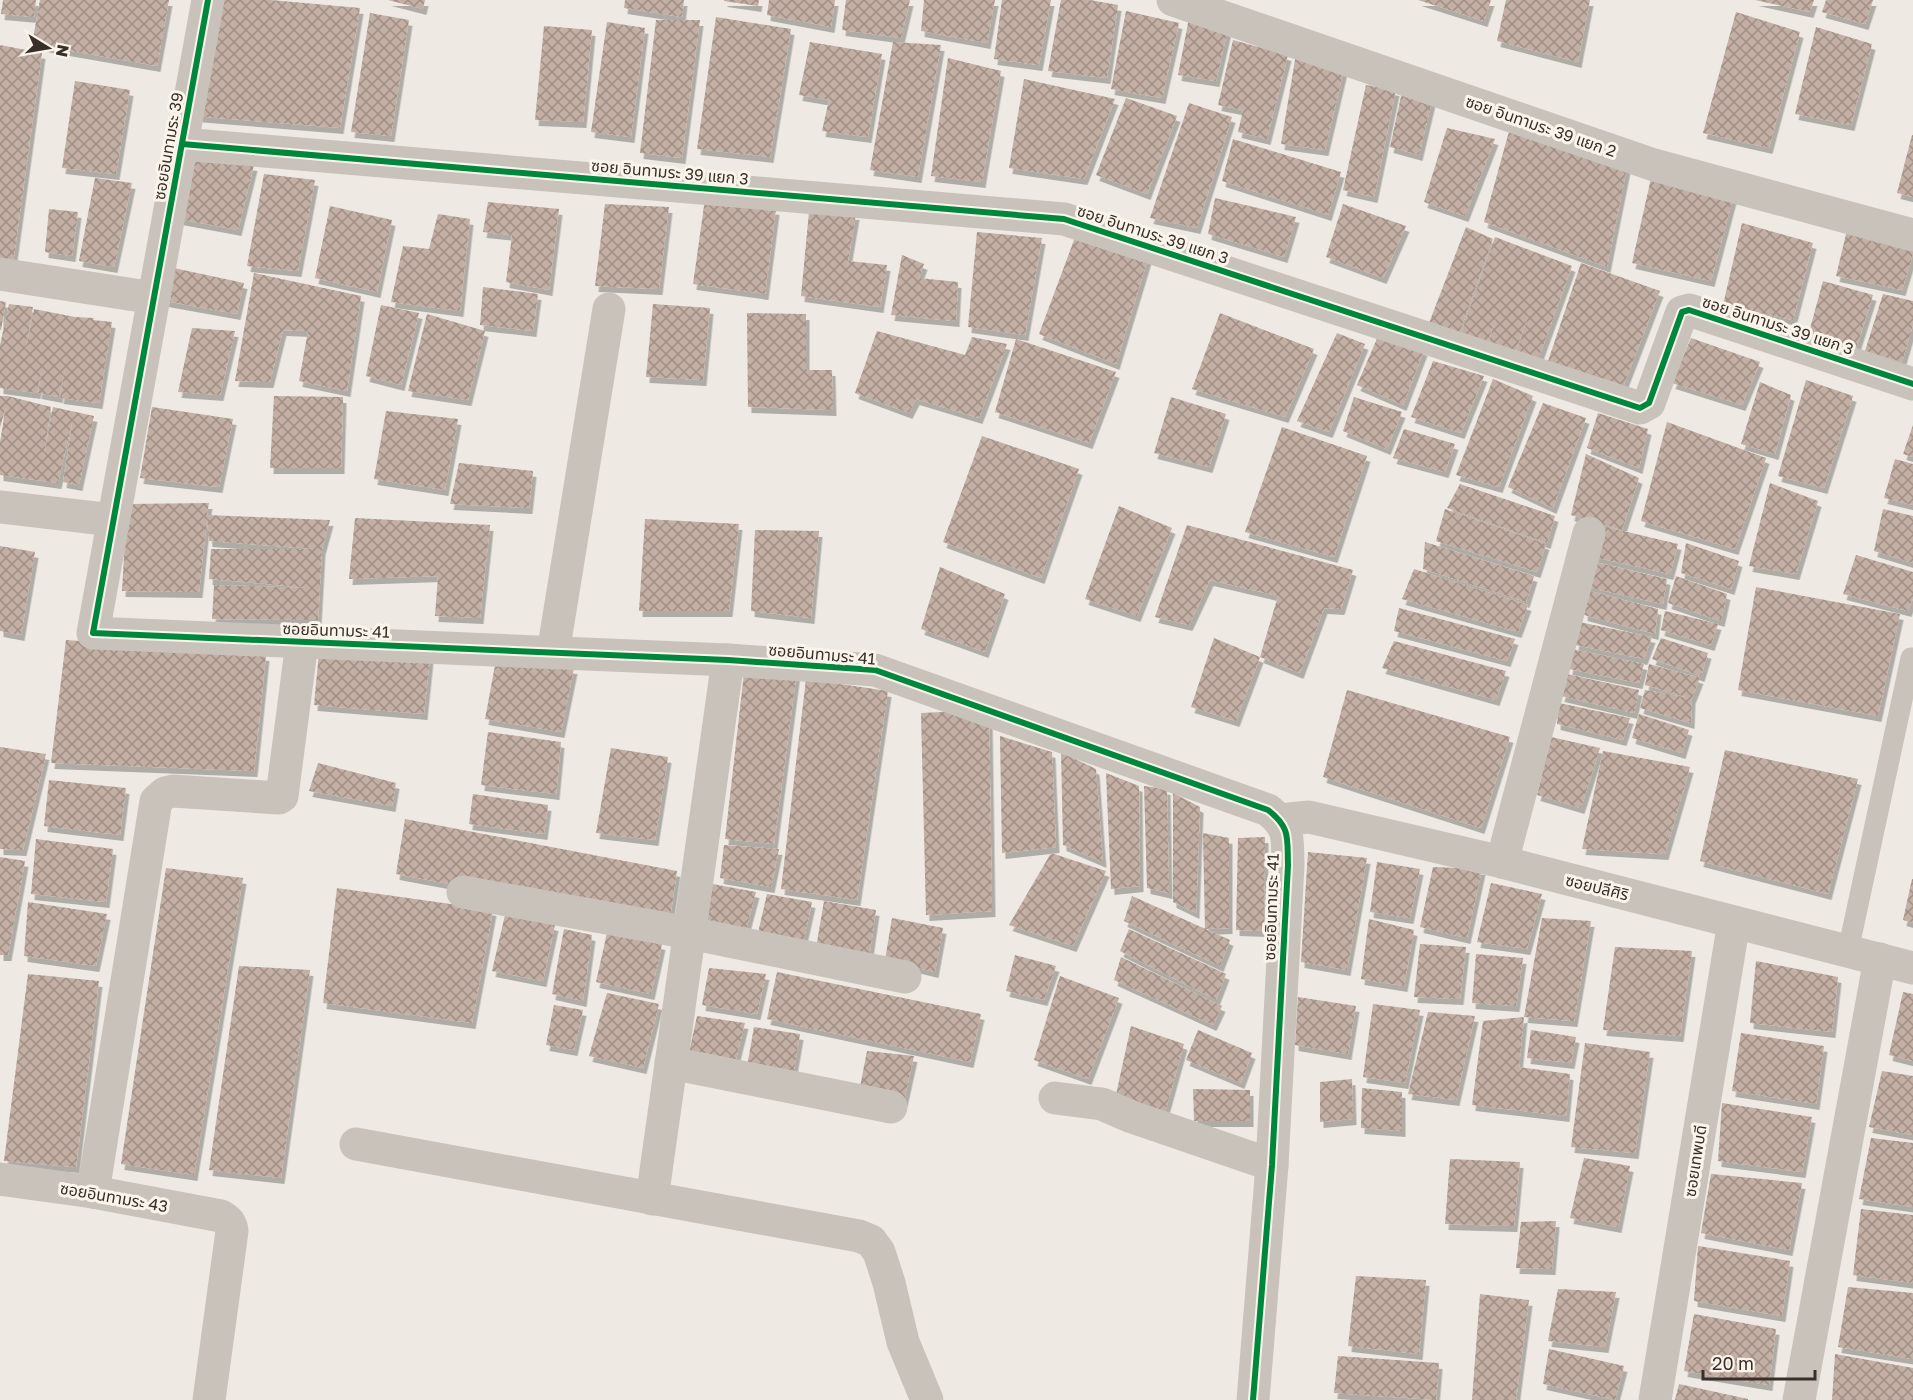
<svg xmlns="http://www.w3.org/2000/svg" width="1913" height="1400" font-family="'Golos Text','Noto Sans Thai',sans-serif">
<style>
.building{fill:url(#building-cross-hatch);filter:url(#shadow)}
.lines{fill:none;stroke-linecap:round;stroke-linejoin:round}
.lane{stroke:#c8c2bb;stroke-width:21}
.street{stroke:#c8c2bb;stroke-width:33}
.cycleway-casing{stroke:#fbf4eb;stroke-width:10}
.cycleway{stroke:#00873e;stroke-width:6}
.labels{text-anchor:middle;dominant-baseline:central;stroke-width:6;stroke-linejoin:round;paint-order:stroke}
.street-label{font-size:16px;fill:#392f29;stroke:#fbf4eb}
</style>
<defs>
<pattern id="building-cross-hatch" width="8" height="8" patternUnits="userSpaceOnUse" patternTransform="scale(1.5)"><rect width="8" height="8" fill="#c3afa4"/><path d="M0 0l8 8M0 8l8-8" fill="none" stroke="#9f8f86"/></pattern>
<filter id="shadow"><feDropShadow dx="3.5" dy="6" stdDeviation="0" flood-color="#0004"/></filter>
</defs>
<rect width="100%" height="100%" fill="#eeeae3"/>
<!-- building -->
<g class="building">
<polygon points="3,0 36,0 34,17 1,14"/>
<polygon points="40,0 169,0 157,66 32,44"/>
<polygon points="212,0 271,0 360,8 340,128 194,116"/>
<polygon points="388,0 425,0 423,9"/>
<polygon points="625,0 684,0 682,17 624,8"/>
<polygon points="724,0 759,0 758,6 724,1"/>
<polygon points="769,0 835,0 831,27 767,15"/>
<polygon points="846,0 910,0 901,38 842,30"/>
<polygon points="924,0 995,0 987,43 921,31"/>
<polygon points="1002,0 1051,0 1039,65 994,59"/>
<polygon points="1061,0 1090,0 1118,5 1107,78 1048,71"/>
<polygon points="1418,0 1491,0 1484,21"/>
<polygon points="1506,0 1590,0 1578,62 1497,41"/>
<polygon points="1755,0 1814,0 1810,12"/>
<polygon points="1826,0 1873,0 1865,24 1822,12"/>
<polygon points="1126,11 1179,23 1162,98 1111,89"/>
<polygon points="1736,12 1800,32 1769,148 1703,133"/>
<polygon points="370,13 409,20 391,136 351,132"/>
<polygon points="716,17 791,29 770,157 697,149"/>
<polygon points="1189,18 1229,24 1216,81 1178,75"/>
<polygon points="656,20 700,20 682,158 640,153"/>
<polygon points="607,22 645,28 631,137 591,132"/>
<polygon points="544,26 592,30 583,122 535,120"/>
<polygon points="1816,27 1872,44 1851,125 1795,114"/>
<polygon points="1233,40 1288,55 1267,139 1238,132 1243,110 1218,105"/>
<polygon points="810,42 882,54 868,137 822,131 829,100 799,95"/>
<polygon points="893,42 941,45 918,177 870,170"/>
<polygon points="0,45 42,53 13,263 0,261"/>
<polygon points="1296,54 1346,60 1325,150 1281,144"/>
<polygon points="948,58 1001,71 982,182 931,176"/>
<polygon points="1024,79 1115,99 1084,179 1009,168"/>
<polygon points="75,81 130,90 116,174 62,168"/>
<polygon points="1366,85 1396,90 1374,197 1343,190"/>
<polygon points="1403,87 1433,96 1419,155 1390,147"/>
<polygon points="1126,98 1177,116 1147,194 1096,175"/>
<polygon points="1189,103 1232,117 1197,228 1150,218"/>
<polygon points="1513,117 1629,157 1607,267 1484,222"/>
<polygon points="1447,128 1495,139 1465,216 1424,202"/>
<polygon points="1912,135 1913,135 1913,197 1897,193"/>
<polygon points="1233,139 1341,172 1328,215 1222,181"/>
<polygon points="180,155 254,165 238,230 168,217"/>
<polygon points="1654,165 1734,194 1711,281 1632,263"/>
<polygon points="264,174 315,180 298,271 247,266"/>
<polygon points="95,178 132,183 114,267 79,261"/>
<polygon points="1215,198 1296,217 1284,257 1208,234"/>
<polygon points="705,199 776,209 765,294 693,284"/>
<polygon points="488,202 559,209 549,290 506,282 512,235 483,232"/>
<polygon points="605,204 669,207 659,289 595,286"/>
<polygon points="1343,204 1406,226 1383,278 1326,257"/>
<polygon points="330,206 392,220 377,292 315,278"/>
<polygon points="49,209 78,212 72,256 45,252"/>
<polygon points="809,212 856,214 848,261 887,265 880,307 801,296"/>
<polygon points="438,214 470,219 460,311 391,302 403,246 429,249"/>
<polygon points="1742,223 1813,243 1793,320 1723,305"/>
<polygon points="1080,224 1151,248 1116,364 1039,334"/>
<polygon points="1848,226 1913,242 1913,254 1902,290 1836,276"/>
<polygon points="1466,227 1493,239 1459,334 1429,323"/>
<polygon points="977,232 1042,238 1025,335 968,327"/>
<polygon points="1495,237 1572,266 1538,360 1516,353 1533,302 1515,353 1488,344 1498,312 1487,344 1460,336"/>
<polygon points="902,255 924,264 919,278 958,282 956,321 891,315"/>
<polygon points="1581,263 1660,291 1623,387 1548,361"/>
<polygon points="169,267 244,283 237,314 165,301"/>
<polygon points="254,273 361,296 347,391 299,381 308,331 283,330 270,382 235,381"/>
<polygon points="1823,281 1873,295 1856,349 1808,336"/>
<polygon points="483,287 538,294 533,331 480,325"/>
<polygon points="1883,294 1913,301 1913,325 1902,362 1865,351"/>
<polygon points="0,301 6,302 1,330 0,330"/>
<polygon points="9,304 33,307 24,357 34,309 75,317 94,318 93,320 112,322 99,403 60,398 65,369 59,397 38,393 43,364 37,393 0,388 0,345"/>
<polygon points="653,304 710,308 703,380 646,377"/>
<polygon points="381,305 419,313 401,385 366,376"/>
<polygon points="747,313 806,314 806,370 832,370 833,410 748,407"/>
<polygon points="1220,313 1314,349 1285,417 1192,389"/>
<polygon points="427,314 485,331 468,400 408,391"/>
<polygon points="192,328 235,331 220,395 178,392"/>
<polygon points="877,331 965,355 972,337 1007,344 979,418 916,399 909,413 855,393"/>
<polygon points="1337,333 1365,344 1329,432 1297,421"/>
<polygon points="1379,334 1424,350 1403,405 1357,385"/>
<polygon points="1691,338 1760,362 1742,405 1672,383"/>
<polygon points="1016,339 1116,372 1089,443 995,412"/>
<polygon points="1433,361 1484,376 1461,433 1411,417"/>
<polygon points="1493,379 1533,396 1499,487 1456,475"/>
<polygon points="1806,380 1853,396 1824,488 1778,476"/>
<polygon points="1760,382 1791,395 1775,454 1741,444"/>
<polygon points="0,396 8,396 51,407 43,461 53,407 94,416 79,485 63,482 73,418 58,483 0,475 0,442 6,406 0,428"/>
<polygon points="274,396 343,397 341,468 270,468"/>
<polygon points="1171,397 1226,414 1209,467 1154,453"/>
<polygon points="1354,397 1402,412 1387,449 1343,431"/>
<polygon points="1543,403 1586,418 1553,508 1508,487"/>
<polygon points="152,407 233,419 219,487 140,478"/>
<polygon points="386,411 458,419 445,490 374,479"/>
<polygon points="1598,413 1648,429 1639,468 1587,448"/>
<polygon points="1667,422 1766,458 1735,549 1641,521"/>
<polygon points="1913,425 1913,457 1903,454"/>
<polygon points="1282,427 1367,456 1334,557 1245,532"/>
<polygon points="1404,429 1455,444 1445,472 1393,458"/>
<polygon points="982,436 1079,469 1041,578 943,542"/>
<polygon points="1586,454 1639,478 1622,530 1571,515"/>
<polygon points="1895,459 1913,464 1913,505 1884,498"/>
<polygon points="459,463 533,471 529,508 450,504"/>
<polygon points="1770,483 1818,501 1796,574 1749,566"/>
<polygon points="1460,484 1555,516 1547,543 1447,508"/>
<polygon points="209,503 207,515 330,520 322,549 318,620 212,619 214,585 309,588 209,579 211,549 315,549 209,541 207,518 199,592 122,591 127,504"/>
<polygon points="1119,506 1172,528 1137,616 1085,599"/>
<polygon points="1445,509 1546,544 1537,572 1436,541"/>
<polygon points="1883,509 1913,516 1913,563 1874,551"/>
<polygon points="355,518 490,525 480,618 435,616 438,576 349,579"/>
<polygon points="645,519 739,524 729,611 639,611"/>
<polygon points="1187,525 1353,570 1341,609 1324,608 1300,673 1260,657 1278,596 1210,580 1189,625 1155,617"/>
<polygon points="1598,525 1678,544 1670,574 1594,557"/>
<polygon points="755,530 819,531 811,618 751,611"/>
<polygon points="1425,542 1534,576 1526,602 1423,569"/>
<polygon points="1686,543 1739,561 1731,589 1681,573"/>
<polygon points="0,546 35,552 21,635 0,631"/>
<polygon points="1856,555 1913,572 1913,598 1908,611 1843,594"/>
<polygon points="1591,561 1667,579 1663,604 1586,587"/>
<polygon points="940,567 1005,594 985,652 921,629"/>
<polygon points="1414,569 1528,605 1518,632 1402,599"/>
<polygon points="1676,576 1727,594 1721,621 1668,603"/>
<polygon points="1756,587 1900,614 1878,716 1738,690"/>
<polygon points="1586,590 1658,609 1655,634 1584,615"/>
<polygon points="1399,608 1515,639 1507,661 1394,631"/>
<polygon points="1665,611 1718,624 1711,645 1661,630"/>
<polygon points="1579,622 1652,637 1644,659 1575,645"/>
<polygon points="1214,638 1260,657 1236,721 1191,707"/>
<polygon points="1661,638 1708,653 1701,676 1652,659"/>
<polygon points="66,640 266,655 254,771 51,763"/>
<polygon points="1394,641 1506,671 1496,700 1382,668"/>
<polygon points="320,642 431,647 424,714 314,705"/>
<polygon points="747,647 799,655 774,844 725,839"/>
<polygon points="1572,649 1644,664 1639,683 1569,669"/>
<polygon points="496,660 574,668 561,732 485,719"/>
<polygon points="1649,664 1700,678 1692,698 1691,723 1640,708 1645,690 1689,698 1645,685"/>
<polygon points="1567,674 1639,690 1634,713 1561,696"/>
<polygon points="806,679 888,691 857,900 781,889"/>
<polygon points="1347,690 1510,737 1481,828 1323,777"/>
<polygon points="1559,703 1630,718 1623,740 1557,724"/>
<polygon points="989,710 992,911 926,915 921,713"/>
<polygon points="1639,714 1689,730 1682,753 1632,738"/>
<polygon points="488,732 561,742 556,794 481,785"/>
<polygon points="1000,736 1052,752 1056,847 1002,853"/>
<polygon points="1551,737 1600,748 1581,808 1537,795"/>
<polygon points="0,747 46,754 23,850 0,849"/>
<polygon points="611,748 668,757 655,840 596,833"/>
<polygon points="1725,750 1858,779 1828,894 1700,861"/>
<polygon points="1603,751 1690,767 1665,854 1582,849"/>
<polygon points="1061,752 1096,769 1103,862 1063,845"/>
<polygon points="318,763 396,783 392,806 309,791"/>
<polygon points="1106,773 1139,786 1140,886 1111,889"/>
<polygon points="49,780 126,788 120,835 44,826"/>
<polygon points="1144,786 1167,789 1169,893 1147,888"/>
<polygon points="1173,793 1200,807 1196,913 1173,902"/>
<polygon points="473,794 548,805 544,834 469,824"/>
<polygon points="405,819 677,871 669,925 396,874"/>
<polygon points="1203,833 1229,838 1229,928 1205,929"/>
<polygon points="1265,837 1264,931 1236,930 1238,838"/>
<polygon points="36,839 113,849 106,902 31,894"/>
<polygon points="724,845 779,849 771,887 720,878"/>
<polygon points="1308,852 1367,858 1347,970 1301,962"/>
<polygon points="1051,853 1106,871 1073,946 1009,925"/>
<polygon points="0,857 25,861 8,955 0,955"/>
<polygon points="1377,862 1420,869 1410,918 1370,912"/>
<polygon points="1433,867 1482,869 1467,938 1420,927"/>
<polygon points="166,868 243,878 194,1175 121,1164"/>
<polygon points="1912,879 1913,879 1913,923 1903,920"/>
<polygon points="707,883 756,892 745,933 702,926"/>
<polygon points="1491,883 1542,894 1527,949 1477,942"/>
<polygon points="337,888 493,910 472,1023 323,1003"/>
<polygon points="767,894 812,902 802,947 757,937"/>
<polygon points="1132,896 1230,940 1220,966 1124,921"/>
<polygon points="824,901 876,910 869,958 816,948"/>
<polygon points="28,902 107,914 96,966 24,956"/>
<polygon points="505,915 555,925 543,981 492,971"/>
<polygon points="892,918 943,928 935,972 885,960"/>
<polygon points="1542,918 1591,921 1574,1021 1524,1017"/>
<polygon points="1369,919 1414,930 1404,986 1361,979"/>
<polygon points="564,929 592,935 583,1001 552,994"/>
<polygon points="1129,929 1226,974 1216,1000 1120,951"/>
<polygon points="607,933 662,944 651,994 596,982"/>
<polygon points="1420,944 1466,947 1460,999 1414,997"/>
<polygon points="1615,947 1692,951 1680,1036 1603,1030"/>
<polygon points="1476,954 1523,958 1516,1006 1472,1003"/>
<polygon points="1015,955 1056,966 1044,1000 1006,991"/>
<polygon points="1121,957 1222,1006 1213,1025 1114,980"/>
<polygon points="1756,961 1838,977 1832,1032 1750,1023"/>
<polygon points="239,966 310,970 281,1178 209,1170"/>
<polygon points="709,968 766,974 757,1014 702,1005"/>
<polygon points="777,972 981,1014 970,1062 767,1019"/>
<polygon points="28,974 99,981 76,1167 4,1161"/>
<polygon points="1060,976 1119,998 1088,1079 1034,1060"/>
<polygon points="1903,992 1913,994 1913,1061 1889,1055"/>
<polygon points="607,993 659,1004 643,1068 589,1056"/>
<polygon points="1298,997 1356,1006 1348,1054 1295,1045"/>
<polygon points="1373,1004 1420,1010 1405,1083 1363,1077"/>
<polygon points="554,1005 583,1010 574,1050 546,1045"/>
<polygon points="1428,1012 1475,1016 1456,1100 1408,1094"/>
<polygon points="697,1016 745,1023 732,1075 686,1066"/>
<polygon points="1524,1017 1519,1067 1570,1074 1566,1116 1472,1105 1483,1021"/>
<polygon points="1131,1026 1184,1044 1164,1116 1115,1099"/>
<polygon points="754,1027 800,1034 792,1081 745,1078"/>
<polygon points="1198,1030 1252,1053 1241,1083 1186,1060"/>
<polygon points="1531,1030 1576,1037 1571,1063 1527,1058"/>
<polygon points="1741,1033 1824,1046 1816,1104 1732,1091"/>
<polygon points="1585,1043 1650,1052 1635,1153 1571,1147"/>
<polygon points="867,1051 914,1056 904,1101 859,1092"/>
<polygon points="1882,1071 1913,1076 1913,1135 1869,1127"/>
<polygon points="1352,1079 1353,1119 1320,1122 1320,1082"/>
<polygon points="1362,1088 1402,1092 1402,1131 1361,1128"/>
<polygon points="1193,1089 1250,1090 1250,1121 1194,1121"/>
<polygon points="1722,1103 1812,1117 1802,1172 1718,1161"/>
<polygon points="1871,1138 1913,1143 1913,1207 1859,1199"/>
<polygon points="1584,1158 1630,1166 1618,1227 1570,1218"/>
<polygon points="1450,1159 1520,1162 1514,1226 1445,1224"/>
<polygon points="1711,1174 1802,1183 1789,1250 1701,1233"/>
<polygon points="1861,1209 1913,1215 1913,1283 1853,1275"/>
<polygon points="1556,1221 1552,1269 1516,1268 1521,1222"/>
<polygon points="1698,1246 1790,1261 1782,1316 1694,1301"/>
<polygon points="1356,1276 1426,1280 1419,1354 1348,1346"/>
<polygon points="1848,1287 1913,1293 1913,1359 1838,1347"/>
<polygon points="1558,1289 1616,1292 1605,1347 1548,1341"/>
<polygon points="1480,1294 1529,1300 1516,1400 1472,1400"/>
<polygon points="1694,1314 1776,1329 1769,1385 1684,1371"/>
<polygon points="1549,1349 1624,1366 1615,1400 1543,1384"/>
<polygon points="1835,1354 1913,1368 1913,1400 1832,1400"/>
<polygon points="1338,1356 1439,1363 1436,1400 1334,1393"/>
<polygon points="1679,1384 1748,1399 1748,1400 1675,1400"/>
</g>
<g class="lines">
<!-- lane -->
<polyline class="lane" points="1848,951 1911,658 1913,658"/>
<!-- street -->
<g class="street">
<path d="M 208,0 L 93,633 L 728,660 L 875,670 L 1268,810 C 1291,828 1287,838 1288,865 L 1272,1165 L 1253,1400"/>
<polyline points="1173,0 1654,165 1913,235"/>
<polyline points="182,144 1064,219 1640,408 1649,403 1682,312 1689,310 1913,384"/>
<polyline points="0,274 154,298"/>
<polyline points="0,507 113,520"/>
<polyline points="553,653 609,309"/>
<polyline points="1280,820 1309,817 1502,862 1913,968"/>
<polyline points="1502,862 1589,533"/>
<polyline points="463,892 690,933 905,977"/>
<polyline points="671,1063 891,1107"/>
<polyline points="1055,1098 1102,1104 1132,1117 1272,1165"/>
<polyline points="356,1144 859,1236 871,1241 879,1252 889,1283 903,1342 927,1400"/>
<path d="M 0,1179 L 93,1192 L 221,1216 C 228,1220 231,1223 232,1231 L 209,1400"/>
<polyline points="93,1192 156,801 165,793 173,791 279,798 282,796 302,642"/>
<polyline points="652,1199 728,660"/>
<polyline points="1655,1400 1734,922"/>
<polyline points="1799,1400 1880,959"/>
</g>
<defs>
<g id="cycleway">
<path d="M 208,0 L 93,633 L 728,660 L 875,670 L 1268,810 C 1291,828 1287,838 1288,865 L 1272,1165 L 1253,1400"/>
<polyline points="182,144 1064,219 1640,408 1649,403 1682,312 1689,310 1913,384"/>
</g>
</defs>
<!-- cycleway casing -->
<use href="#cycleway" class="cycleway-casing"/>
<!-- cycleway -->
<use href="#cycleway" class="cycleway"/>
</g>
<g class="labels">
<!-- street labels -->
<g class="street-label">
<text transform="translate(1541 126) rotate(19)">ซอย อินทามระ 39 แยก 2</text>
<text transform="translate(168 146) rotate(-80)">ซอยอินทามระ 39</text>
<text transform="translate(670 172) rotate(5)">ซอย อินทามระ 39 แยก 3</text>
<text transform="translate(1153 234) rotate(18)">ซอย อินทามระ 39 แยก 3</text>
<text transform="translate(1778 325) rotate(18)">ซอย อินทามระ 39 แยก 3</text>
<text transform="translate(336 630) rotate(2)">ซอยอินทามระ 41</text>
<text transform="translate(822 654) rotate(5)">ซอยอินทามระ 41</text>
<text transform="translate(1597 887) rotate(14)">ซอยปลีศิริ</text>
<text transform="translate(1271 907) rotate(-88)">ซอยอินทามระ 41</text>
<text transform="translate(1695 1161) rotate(-81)">ซอยเทพบดี</text>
<text transform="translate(114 1197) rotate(10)">ซอยอินทามระ 43</text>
</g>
</g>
<!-- north arrow -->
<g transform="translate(48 48) rotate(101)" stroke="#fbf4eb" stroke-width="4.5" paint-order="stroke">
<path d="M0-4.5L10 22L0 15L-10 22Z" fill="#392f29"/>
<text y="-9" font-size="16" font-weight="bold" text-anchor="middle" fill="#392f29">N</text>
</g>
<!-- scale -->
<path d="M1703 1370v9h112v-9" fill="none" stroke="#392f29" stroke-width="3"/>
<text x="1712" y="1370" font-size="18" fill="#392f29" stroke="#fbf4eb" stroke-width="4.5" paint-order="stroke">20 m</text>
</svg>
